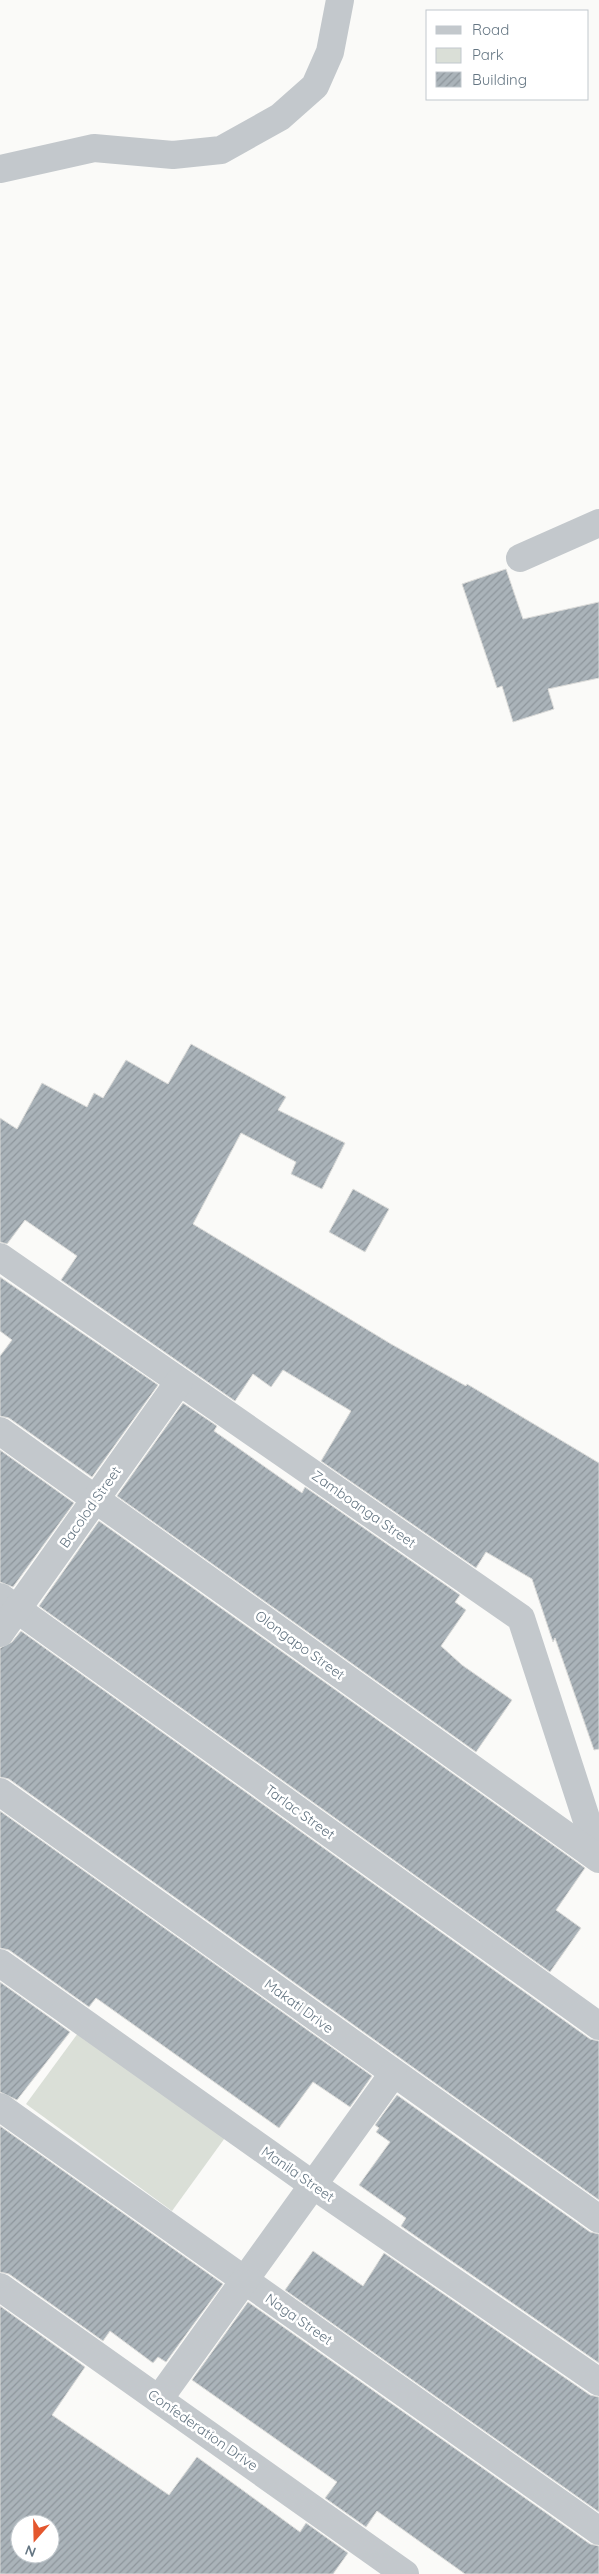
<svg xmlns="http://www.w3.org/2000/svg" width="599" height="2574" font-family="Quicksand,sans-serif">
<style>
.green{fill:#dadfd7}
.building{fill:url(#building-hatch);stroke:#dcdcda;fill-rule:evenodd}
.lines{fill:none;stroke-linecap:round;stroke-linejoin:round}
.minor{stroke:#c3c8cc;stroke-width:28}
.labels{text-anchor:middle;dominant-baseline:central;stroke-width:5;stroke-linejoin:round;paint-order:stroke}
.street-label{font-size:14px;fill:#657683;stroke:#fff}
</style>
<defs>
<pattern id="building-hatch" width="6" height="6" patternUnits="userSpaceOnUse" patternTransform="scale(1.25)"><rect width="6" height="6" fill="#aab3b9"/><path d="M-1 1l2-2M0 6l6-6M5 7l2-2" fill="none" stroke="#8e969c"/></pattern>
</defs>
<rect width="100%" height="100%" fill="#fafaf8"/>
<!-- green -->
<polygon class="green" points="81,2029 227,2135 172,2211 26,2104"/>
<!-- building -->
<g class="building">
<polygon points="506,569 523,619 599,602 599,678 548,689 554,709 513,722 502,686 497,688 462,584"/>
<polygon points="191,1044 286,1097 278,1110 345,1143 322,1189 291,1174 296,1162 241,1133 193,1224 391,1344 466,1386 467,1384 599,1463 599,1749 594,1750 555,1638 553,1642 532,1579 486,1552 476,1568 321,1461 351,1411 283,1370 271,1387 253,1374 235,1401 61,1280 77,1256 25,1220 7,1244 0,1242 0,1118 17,1129 42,1083 87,1107 94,1093 103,1098 126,1060 168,1084"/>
<polygon points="353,1189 389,1209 365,1252 329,1232"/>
<polygon points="0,1277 158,1385 92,1477 9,1418 0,1416 0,1356 12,1340 0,1331"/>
<polygon points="183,1403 217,1426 214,1431 302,1493 305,1487 460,1595 455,1602 466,1610 441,1646 462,1665 512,1700 476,1752 117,1496"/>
<polygon points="0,1450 74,1503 13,1587 0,1582"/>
<polygon points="99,1521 585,1868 556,1910 581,1928 550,1972 39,1606"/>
<polygon points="21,1631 590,2039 599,2041 599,2200 9,1779 0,1777 0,1648 12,1642"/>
<polygon points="0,1811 372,2076 350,2107 313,2082 279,2128 96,1998 89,2007 9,1950 0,1948"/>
<polygon points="0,1982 70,2032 17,2100 0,2092"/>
<polygon points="397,2095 590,2232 599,2234 599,2363 401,2226 406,2218 359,2185 390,2142 376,2132 379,2128 375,2125"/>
<polygon points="0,2126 223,2284 166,2362 158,2357 153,2363 110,2331 103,2341 9,2274 0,2272"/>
<polygon points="313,2251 363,2286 384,2253 590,2395 599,2397 599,2512 285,2290"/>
<polygon points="248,2302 590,2544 599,2546 599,2574 465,2574 377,2511 366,2527 325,2498 337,2482 192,2380"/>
<path d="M 0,2306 L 85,2367 L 52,2415 L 169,2495 L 197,2457 L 300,2532 L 306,2523 L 348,2553 L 333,2574 L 0,2574 ZM 20,2524 L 50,2524 L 50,2554 L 20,2554 Z"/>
</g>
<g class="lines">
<!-- minor -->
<g class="minor">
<polyline points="0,169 94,148 173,155 221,150 280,117 315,86 330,52 340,0"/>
<polyline points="520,558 599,523"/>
<polyline points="0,1257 521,1618 599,1858"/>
<polyline points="0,1431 599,1859"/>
<polyline points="0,1597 599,2026"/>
<polyline points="0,1633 179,1382"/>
<polyline points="0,1792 599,2219"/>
<polyline points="0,1963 313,2185 599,2382"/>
<polyline points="0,2107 599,2531"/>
<polyline points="0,2287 405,2574"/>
<polyline points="159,2399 393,2074"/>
</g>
</g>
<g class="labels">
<!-- street labels -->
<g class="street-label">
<text transform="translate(90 1507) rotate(-55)">Bacolod Street</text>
<text transform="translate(364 1509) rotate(35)">Zamboanga Street</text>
<text transform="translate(300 1645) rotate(36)">Olongapo Street</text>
<text transform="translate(300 1812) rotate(36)">Tarlac Street</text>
<text transform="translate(299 2006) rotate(36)">Makati Drive</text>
<text transform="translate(298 2174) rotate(35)">Manila Street</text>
<text transform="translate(299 2319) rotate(35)">Naga Street</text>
<text transform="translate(203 2430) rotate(35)">Confederation Drive</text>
</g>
</g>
<!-- legend -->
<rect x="426" y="10" width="162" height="90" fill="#ffffff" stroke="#c1c8cd"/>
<rect x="436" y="26" width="25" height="8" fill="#c3c8cc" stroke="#c1c8cd"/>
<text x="472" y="35" font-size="15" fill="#657683">Road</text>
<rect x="436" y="48" width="25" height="15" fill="#dadfd7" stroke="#c1c8cd"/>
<text x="472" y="60" font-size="15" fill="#657683">Park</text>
<rect x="436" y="72" width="25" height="15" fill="url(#building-hatch)" stroke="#c1c8cd"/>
<text x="472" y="85" font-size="15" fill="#657683">Building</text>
<!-- north arrow -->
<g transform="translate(35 2539) rotate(200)"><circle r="24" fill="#ffffff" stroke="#c1c8cd"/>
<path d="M0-4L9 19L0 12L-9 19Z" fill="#e4572e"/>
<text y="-8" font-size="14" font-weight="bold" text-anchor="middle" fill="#657683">N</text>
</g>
</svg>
